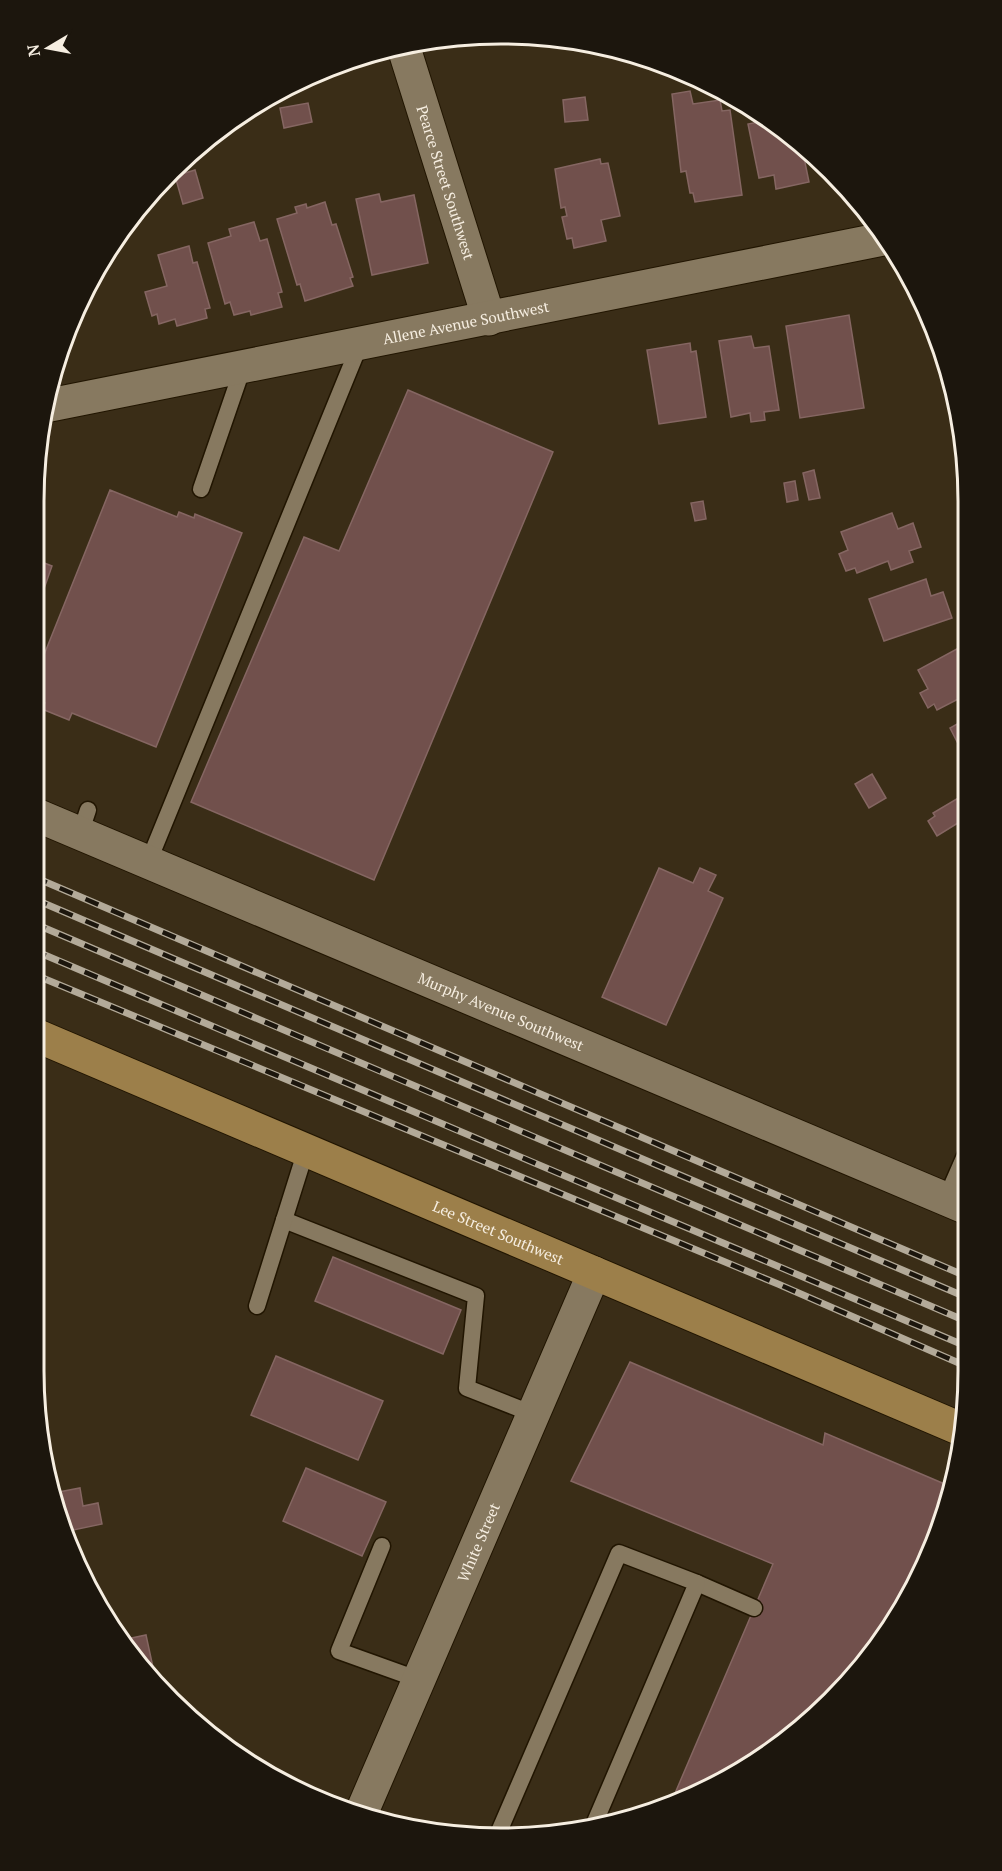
<svg xmlns="http://www.w3.org/2000/svg" width="1002" height="1871" font-family="'PT Serif',serif">
<style>
.building{fill:#71504c;stroke:#856662;stroke-width:1.5}
.lines{fill:none;stroke-linecap:round;stroke-linejoin:round}
.lane-casing{stroke:#211501;stroke-width:19}
.street-casing{stroke:#211501;stroke-width:35}
.secondary-casing{stroke:#211501;stroke-width:35}
.primary-casing{stroke:#211501;stroke-width:35}
.lane{stroke:#877960;stroke-width:16}
.street{stroke:#877960;stroke-width:33}
.secondary{stroke:#877960;stroke-width:33}
.primary{stroke:#9c7f4a;stroke-width:33}
.rail-casing{stroke:#b3aa99;stroke-width:7}
.rail{stroke:#1c160d;stroke-width:4.5;stroke-dasharray:14;stroke-linecap:butt}
.labels{text-anchor:middle;dominant-baseline:central;stroke-width:4.5;stroke-linejoin:round;paint-order:stroke}
.street-label{font-size:15px;fill:#f6eee1;stroke:#1c160d}
.rim{fill:none;stroke:#f6eee1;stroke-width:3}
</style>
<rect width="100%" height="100%" fill="#3a2d17"/>
<!-- building -->
<g class="building">
<polygon points="690,91 693,104 720,100 722,111 730,110 742,195 695,202 693,193 690,193 686,171 681,172 672,94"/>
<polygon points="585,97 588,120 565,122 563,100"/>
<polygon points="308,103 312,122 284,128 280,108"/>
<polygon points="769,120 801,143 809,182 776,189 774,175 759,178 748,124"/>
<polygon points="600,159 601,164 608,163 620,216 601,220 606,241 574,248 572,238 567,239 562,217 567,216 565,207 561,208 555,169"/>
<polygon points="195,170 203,198 183,204 175,176"/>
<polygon points="379,194 381,202 414,195 428,263 372,275 356,199"/>
<polygon points="325,202 332,225 336,224 353,277 350,278 353,286 305,301 300,284 297,285 277,219 297,213 295,207 306,204 307,208"/>
<polygon points="254,222 260,241 267,239 282,292 278,293 282,307 251,315 250,311 234,315 230,302 225,304 208,243 231,236 229,229"/>
<polygon points="189,246 193,263 197,262 210,308 205,309 207,318 177,326 175,319 159,324 157,314 152,316 145,292 167,286 158,255"/>
<polygon points="849,315 864,408 800,418 786,326"/>
<polygon points="751,336 754,348 769,346 779,410 764,412 765,420 751,422 750,413 731,417 719,341"/>
<polygon points="690,343 691,352 696,351 706,417 659,424 647,350"/>
<polygon points="408,390 553,452 374,880 191,802 304,537 339,551"/>
<polygon points="814,470 820,498 809,500 803,473"/>
<polygon points="795,481 798,500 787,502 784,483"/>
<polygon points="110,490 177,517 179,512 194,518 195,514 242,533 156,747 72,713 69,720 42,709 45,703 34,699 34,680"/>
<polygon points="703,501 706,519 695,521 691,503"/>
<polygon points="892,513 898,529 913,523 921,547 909,551 913,562 891,570 888,561 857,573 855,568 846,571 839,554 848,550 841,532"/>
<polygon points="34,559 52,566 34,617"/>
<polygon points="926,579 931,596 943,592 952,618 884,641 869,599"/>
<polygon points="966,644 966,695 937,710 934,704 928,708 920,693 928,689 918,670"/>
<polygon points="966,719 966,759 950,728"/>
<polygon points="872,774 886,798 869,808 855,784"/>
<polygon points="965,794 966,818 937,836 928,821 935,816 933,813"/>
<polygon points="659,868 693,883 700,868 716,875 708,891 723,898 666,1025 602,997"/>
<polygon points="333,1257 461,1310 443,1354 315,1301"/>
<polygon points="276,1356 383,1401 358,1460 251,1415"/>
<polygon points="630,1362 823,1445 825,1433 954,1488 906,1604 810,1722 680,1802 670,1805 773,1564 571,1481"/>
<polygon points="306,1468 386,1502 362,1556 283,1521"/>
<polygon points="80,1488 83,1506 98,1503 102,1524 64,1532 58,1521 53,1493"/>
<polygon points="146,1635 154,1672 149,1673 130,1655 122,1640"/>
</g>
<g class="lines">
<defs>
<g id="lane">
<polyline points="201,489 243,367"/>
<polyline points="80,834 88,810"/>
<polyline points="148,863 360,344"/>
<polyline points="946,1199 967,1151"/>
<polyline points="284,1220 476,1296 467,1388 533,1414"/>
<polyline points="257,1306 306,1150"/>
<polyline points="382,1546 339,1651 417,1679"/>
<polyline points="697,1583 754,1608"/>
<polyline points="498,1834 619,1553 697,1583 595,1822"/>
</g>
<g id="street">
<path id="s1" d="M 403,45 L 489,319"/>
<path id="s2" d="M 45,406 L 888,238"/>
</g>
<g id="secondary">
<path id="s3" d="M 34,814 L 967,1208"/>
<path id="s4" d="M 361,1814 L 594,1273"/>
</g>
<g id="primary">
<path id="s5" d="M 33,1034 L 963,1430"/>
</g>
</defs>
<!-- lane casing -->
<use href="#lane" class="lane-casing"/>
<!-- street casing -->
<use href="#street" class="street-casing"/>
<!-- secondary casing -->
<use href="#secondary" class="secondary-casing"/>
<!-- primary casing -->
<use href="#primary" class="primary-casing"/>
<!-- lane -->
<use href="#lane" class="lane"/>
<!-- street -->
<use href="#street" class="street"/>
<!-- secondary -->
<use href="#secondary" class="secondary"/>
<!-- primary -->
<use href="#primary" class="primary"/>
<defs>
<g id="rail">
<polyline points="34,877 968,1277"/>
<polyline points="34,899 968,1298"/>
<polyline points="33,923 968,1322"/>
<polyline points="33,950 968,1347"/>
<polyline points="33,974 778,1284 968,1367"/>
</g>
</defs>
<!-- rail casing -->
<use href="#rail" class="rail-casing"/>
<!-- rail -->
<use href="#rail" class="rail"/>
</g>
<g class="labels">
<!-- street labels -->
<g class="street-label">
<text stroke="none"><textPath href="#s1" startOffset="144">Pearce Street Southwest</textPath></text>
<text stroke="none"><textPath href="#s2" startOffset="429">Allene Avenue Southwest</textPath></text>
<text stroke="none"><textPath href="#s3" startOffset="507">Murphy Avenue Southwest</textPath></text>
<text stroke="none"><textPath href="#s5" startOffset="506">Lee Street Southwest</textPath></text>
<text stroke="none"><textPath href="#s4" startOffset="296">White Street</textPath></text>
</g>
</g>
<!-- crop -->
<path d="M0 0H1002V1871H0ZM501 44H501A457 457 0 0 1 958 501V1371A457 457 0 0 1 501 1828H501A457 457 0 0 1 44 1371V501A457 457 0 0 1 501 44Z" fill="#1c160d" fill-rule="evenodd"/>
<path class="rim" d="M501 44H501A457 457 0 0 1 958 501V1371A457 457 0 0 1 501 1828H501A457 457 0 0 1 44 1371V501A457 457 0 0 1 501 44Z"/>
<!-- north arrow -->
<g transform="translate(48 48) rotate(260)" stroke="#1c160d" stroke-width="4.5" paint-order="stroke">
<path d="M0-4.5L10 22L0 15L-10 22Z" fill="#f6eee1"/>
<text y="-9" font-size="16" font-weight="bold" text-anchor="middle" fill="#f6eee1">N</text>
</g>
</svg>
